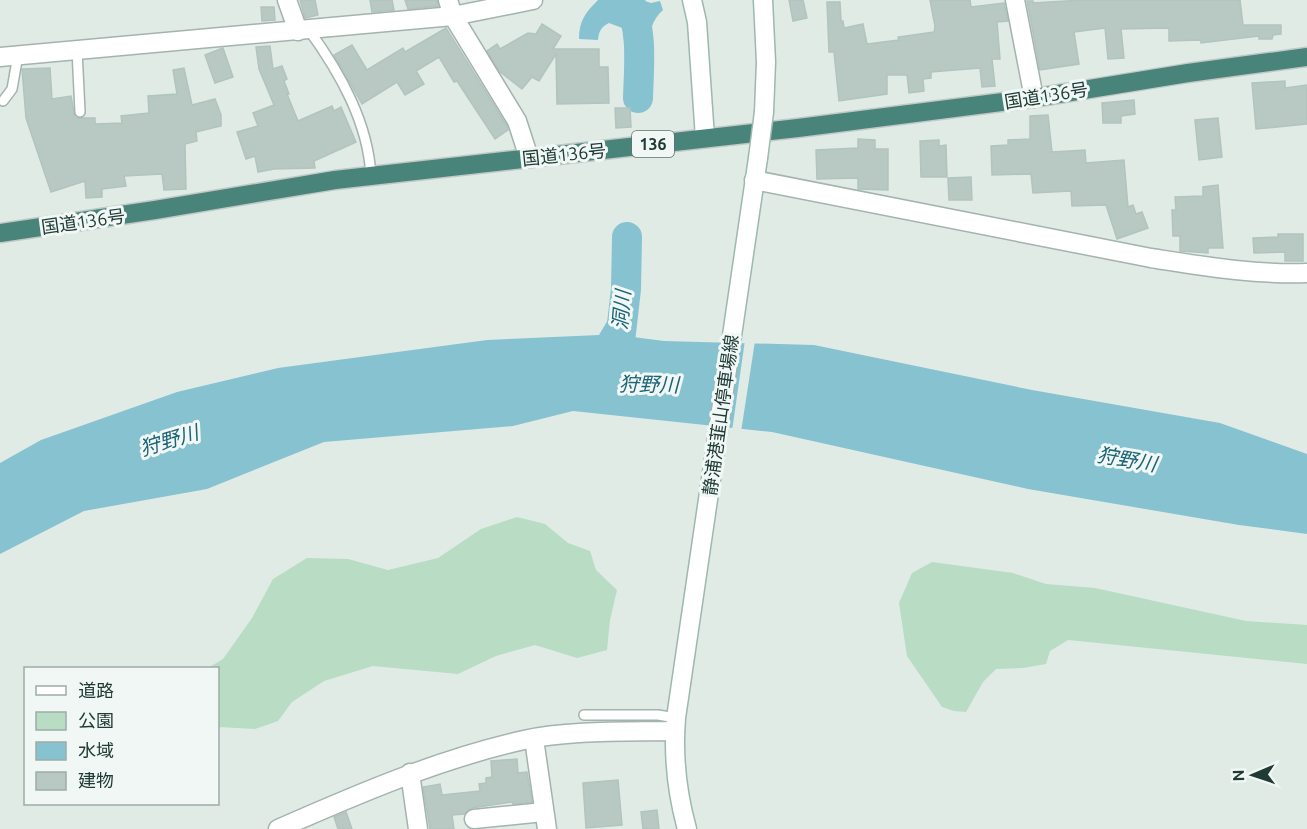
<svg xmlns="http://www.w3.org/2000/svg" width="1307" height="829" font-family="Ubuntu,'Noto Sans JP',sans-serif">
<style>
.green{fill:#b8dcc4}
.water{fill:#87c2d1}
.pier{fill:#e0ebe6}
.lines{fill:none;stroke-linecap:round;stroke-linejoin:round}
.river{stroke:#87c2d1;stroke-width:30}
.building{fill:#b8c8c2;stroke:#b2c4be;stroke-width:1.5}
.service-casing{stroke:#a3b3ad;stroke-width:12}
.minor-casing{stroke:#a3b3ad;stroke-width:21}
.secondary-casing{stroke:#9eb7af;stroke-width:21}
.trunk-casing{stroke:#c1c8c6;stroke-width:21}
.service{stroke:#fff;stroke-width:9}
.minor{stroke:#fff;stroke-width:18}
.secondary{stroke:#fff;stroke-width:18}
.trunk{stroke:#488479;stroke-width:18}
.secondary-bridge-casing{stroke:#9eb7af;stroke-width:21;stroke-linecap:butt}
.secondary-bridge{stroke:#fff;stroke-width:18}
.labels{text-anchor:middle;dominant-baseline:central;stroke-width:6;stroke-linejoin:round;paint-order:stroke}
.shield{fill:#f0f7f4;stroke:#5e736e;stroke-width:1.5}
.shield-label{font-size:16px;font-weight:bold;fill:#203b35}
.street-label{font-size:18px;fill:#203b35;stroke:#f0f7f4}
.water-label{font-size:20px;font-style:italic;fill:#1b6377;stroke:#f0f7f4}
</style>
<rect width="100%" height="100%" fill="#e0ebe6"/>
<!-- green -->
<g class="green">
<polygon points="517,517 545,524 568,543 590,551 596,570 617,590 610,620 607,650 577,658 535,645 496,656 458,674 373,666 324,681 292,702 278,721 255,729 218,727 218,668 208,668 223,659 252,618 273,579 307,558 348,559 388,570 438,558 481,529"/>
<polygon points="932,562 1013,573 1046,584 1095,588 1246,621 1307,625 1307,664 1068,640 1050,651 1046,664 1023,668 996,669 983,682 966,712 954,711 942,707 907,656 899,603 912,573"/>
</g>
<!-- water -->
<g class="water">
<path d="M 598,0 L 642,0 L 651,3 L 660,1 L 663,10 C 641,29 649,68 649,94 L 626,95 L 625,29 L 609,23 C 601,27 599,31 598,40 L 579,39 C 579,21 585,13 598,0 Z"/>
<polygon points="615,308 627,309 633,337 664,341 814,345 1032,390 1220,423 1307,454 1307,534 1239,525 1028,489 772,432 573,411 513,426 324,442 207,489 84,511 0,554 0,463 41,440 177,392 278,368 487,340 599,335"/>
</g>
<!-- pier -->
<polygon class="pier" points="745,340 755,341 741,432 732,431"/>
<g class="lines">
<!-- river -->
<g class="river">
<path d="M 629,0 C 643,33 639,63 638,98"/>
<polyline points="619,350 626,289 627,237"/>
</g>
</g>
<!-- building -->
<g class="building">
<polygon points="300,0 315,0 318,15 305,18"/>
<polygon points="370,0 392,0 394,10 372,12"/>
<polygon points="405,0 437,0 438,6 408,9"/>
<polygon points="789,0 803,0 807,18 793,21"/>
<polygon points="930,0 970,0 971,7 1004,3 1008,21 997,22 1000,59 992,59 995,86 982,87 980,68 931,72 931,78 923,79 924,91 909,93 907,75 887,75 887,94 839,101 834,52 829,52 827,2 840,2 841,21 843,21 844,28 863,24 867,44 899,40 898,37 934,32 935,26"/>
<polygon points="1082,0 1240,0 1243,25 1281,25 1281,34 1273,35 1272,39 1259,39 1259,36 1201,43 1201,40 1169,41 1169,28 1121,29 1124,58 1108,59 1105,28 1074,32 1079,64 1040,70 1027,1 1033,1 1033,3"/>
<polygon points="261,7 274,7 275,20 262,21"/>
<polygon points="542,24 561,36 553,49 599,49 599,67 608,67 609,103 557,104 556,54 539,81 532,77 522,89 499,71 487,51 497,44 500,49 528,33 536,34"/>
<polygon points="446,28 507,126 508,130 495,139 457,81 454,82 439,57 416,71 424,84 405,95 397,82 362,104 334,55 352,45 367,70 403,48 405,52"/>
<polygon points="270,46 273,69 282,66 287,79 284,81 289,94 287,94 298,121 332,106 334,111 341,107 356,142 314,161 315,168 274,169 258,172 255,156 246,159 237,132 258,126 253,113 274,105 259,69 256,47"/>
<polygon points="223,48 233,77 215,83 205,55"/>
<polygon points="50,68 52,99 71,96 75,118 95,118 95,124 122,123 121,116 149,113 148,96 177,94 173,70 184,68 192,105 215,99 221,115 221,126 196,132 197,141 185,144 186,189 164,190 162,174 124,176 126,186 102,189 102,197 86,198 85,181 51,192 26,118 22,69"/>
<polygon points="1285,81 1285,88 1307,85 1307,124 1256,129 1252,83"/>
<polygon points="1134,100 1135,114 1121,116 1121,123 1103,123 1102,103"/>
<polygon points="615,108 630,108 631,127 616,128"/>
<polygon points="1048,115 1052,152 1085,150 1086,163 1124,160 1128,207 1133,205 1136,214 1142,212 1148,228 1117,239 1106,205 1072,206 1071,191 1033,193 1031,174 992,175 991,146 1008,145 1008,140 1030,139 1030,116"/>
<polygon points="1218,118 1222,157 1199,160 1195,120"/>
<polygon points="858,139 875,140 875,149 888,149 888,190 858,189 858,178 817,179 816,150 858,148"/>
<polygon points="939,140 939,146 946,145 947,177 921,177 920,141"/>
<polygon points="971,177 972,200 949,200 948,178"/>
<polygon points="1218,185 1223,248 1208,248 1208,253 1180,251 1180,236 1173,236 1172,210 1176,210 1175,197 1203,196 1203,187"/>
<polygon points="1278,234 1303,234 1303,261 1285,261 1285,252 1254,253 1253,238 1278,237"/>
<polygon points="517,759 518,773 527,772 532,802 513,804 512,802 472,808 464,814 452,815 454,829 430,829 423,787 440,784 442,795 480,791 479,784 486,783 486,778 492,777 491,761"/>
<polygon points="618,780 622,825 586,828 583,783"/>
<polygon points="657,810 659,829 643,829 641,812"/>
<polygon points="346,812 352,829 338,829 334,817"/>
</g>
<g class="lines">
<defs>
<g id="service">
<path d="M 309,30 C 340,73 368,122 371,176"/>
<polyline points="77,50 80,112"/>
<polyline points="3,101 12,89 18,55"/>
<polyline points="584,715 658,715 676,718"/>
</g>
<g id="minor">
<polyline points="287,0 298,31"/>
<polyline points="448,0 453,16 517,121 529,158"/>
<polyline points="1015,0 1034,98"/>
<polyline points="0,57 453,16 533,0"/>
<path d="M 754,180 L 1151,258 C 1203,266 1255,275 1307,273"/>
<polyline points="534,739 547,829"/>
<polyline points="410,773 418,829"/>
<polyline points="474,819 544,812"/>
<path d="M 278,829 C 358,794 439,759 524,740 C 569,730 628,732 675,731"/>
</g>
<g id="secondary">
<polyline points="692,0 697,22 705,138"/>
<polyline points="763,0 766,62 764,112"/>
<path d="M 687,829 C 677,793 673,755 676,718 L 758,158"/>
</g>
<polyline id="trunk" points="0,233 155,210 335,180 798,128 1034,98 1188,73 1307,57"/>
</defs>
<!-- service casing -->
<use href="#service" class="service-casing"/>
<!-- minor casing -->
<use href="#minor" class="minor-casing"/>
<!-- secondary casing -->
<use href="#secondary" class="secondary-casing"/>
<!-- trunk casing -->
<use href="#trunk" class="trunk-casing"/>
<!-- service -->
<use href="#service" class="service"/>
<!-- minor -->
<use href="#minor" class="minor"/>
<!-- secondary -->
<use href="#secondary" class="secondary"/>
<!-- trunk -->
<use href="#trunk" class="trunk"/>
<defs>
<polyline id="secondary-bridge" points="758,158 764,112"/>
</defs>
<!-- secondary-bridge casing -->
<use href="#secondary-bridge" class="secondary-bridge-casing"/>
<!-- secondary-bridge -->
<use href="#secondary-bridge" class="secondary-bridge"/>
</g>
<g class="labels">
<!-- shield labels -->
<rect class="shield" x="632" y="131" width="42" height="26" rx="4.5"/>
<g class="shield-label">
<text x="653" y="144">136</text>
</g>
<!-- street labels -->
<g class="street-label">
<text transform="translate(1046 95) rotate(-9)">国道136号</text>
<text transform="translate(564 154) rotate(-6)">国道136号</text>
<text transform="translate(83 221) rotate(-8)">国道136号</text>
<text transform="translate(720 415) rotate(-82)">静浦港韮山停車場線</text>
</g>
<!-- water labels -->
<g class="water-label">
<text transform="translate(621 310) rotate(-85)">洞川</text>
<text transform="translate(649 384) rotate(1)">狩野川</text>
<text transform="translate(169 440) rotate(-17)">狩野川</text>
<text transform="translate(1127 459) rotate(10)">狩野川</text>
</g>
</g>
<!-- legend -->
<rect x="24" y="667" width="195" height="138" fill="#f0f7f4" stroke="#9daca8" stroke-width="1.5"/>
<rect x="36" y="686" width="30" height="9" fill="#ffffff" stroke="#9daca8" stroke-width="1.5"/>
<text x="78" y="697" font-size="18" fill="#203b35">道路</text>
<rect x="36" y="712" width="30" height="18" fill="#b8dcc4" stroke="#9daca8" stroke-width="1.5"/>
<text x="78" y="727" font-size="18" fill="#203b35">公園</text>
<rect x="36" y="742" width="30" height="18" fill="#87c2d1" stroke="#9daca8" stroke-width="1.5"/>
<text x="78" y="757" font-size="18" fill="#203b35">水域</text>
<rect x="36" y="772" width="30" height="18" fill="#b8c8c2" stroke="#9daca8" stroke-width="1.5"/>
<text x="78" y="787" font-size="18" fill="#203b35">建物</text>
<!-- north arrow -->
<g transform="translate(1253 775) rotate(268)" stroke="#f0f7f4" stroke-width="4.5" paint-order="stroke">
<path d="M0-4.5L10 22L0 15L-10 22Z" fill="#203b35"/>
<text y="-9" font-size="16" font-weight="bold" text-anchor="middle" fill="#203b35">N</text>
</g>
</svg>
